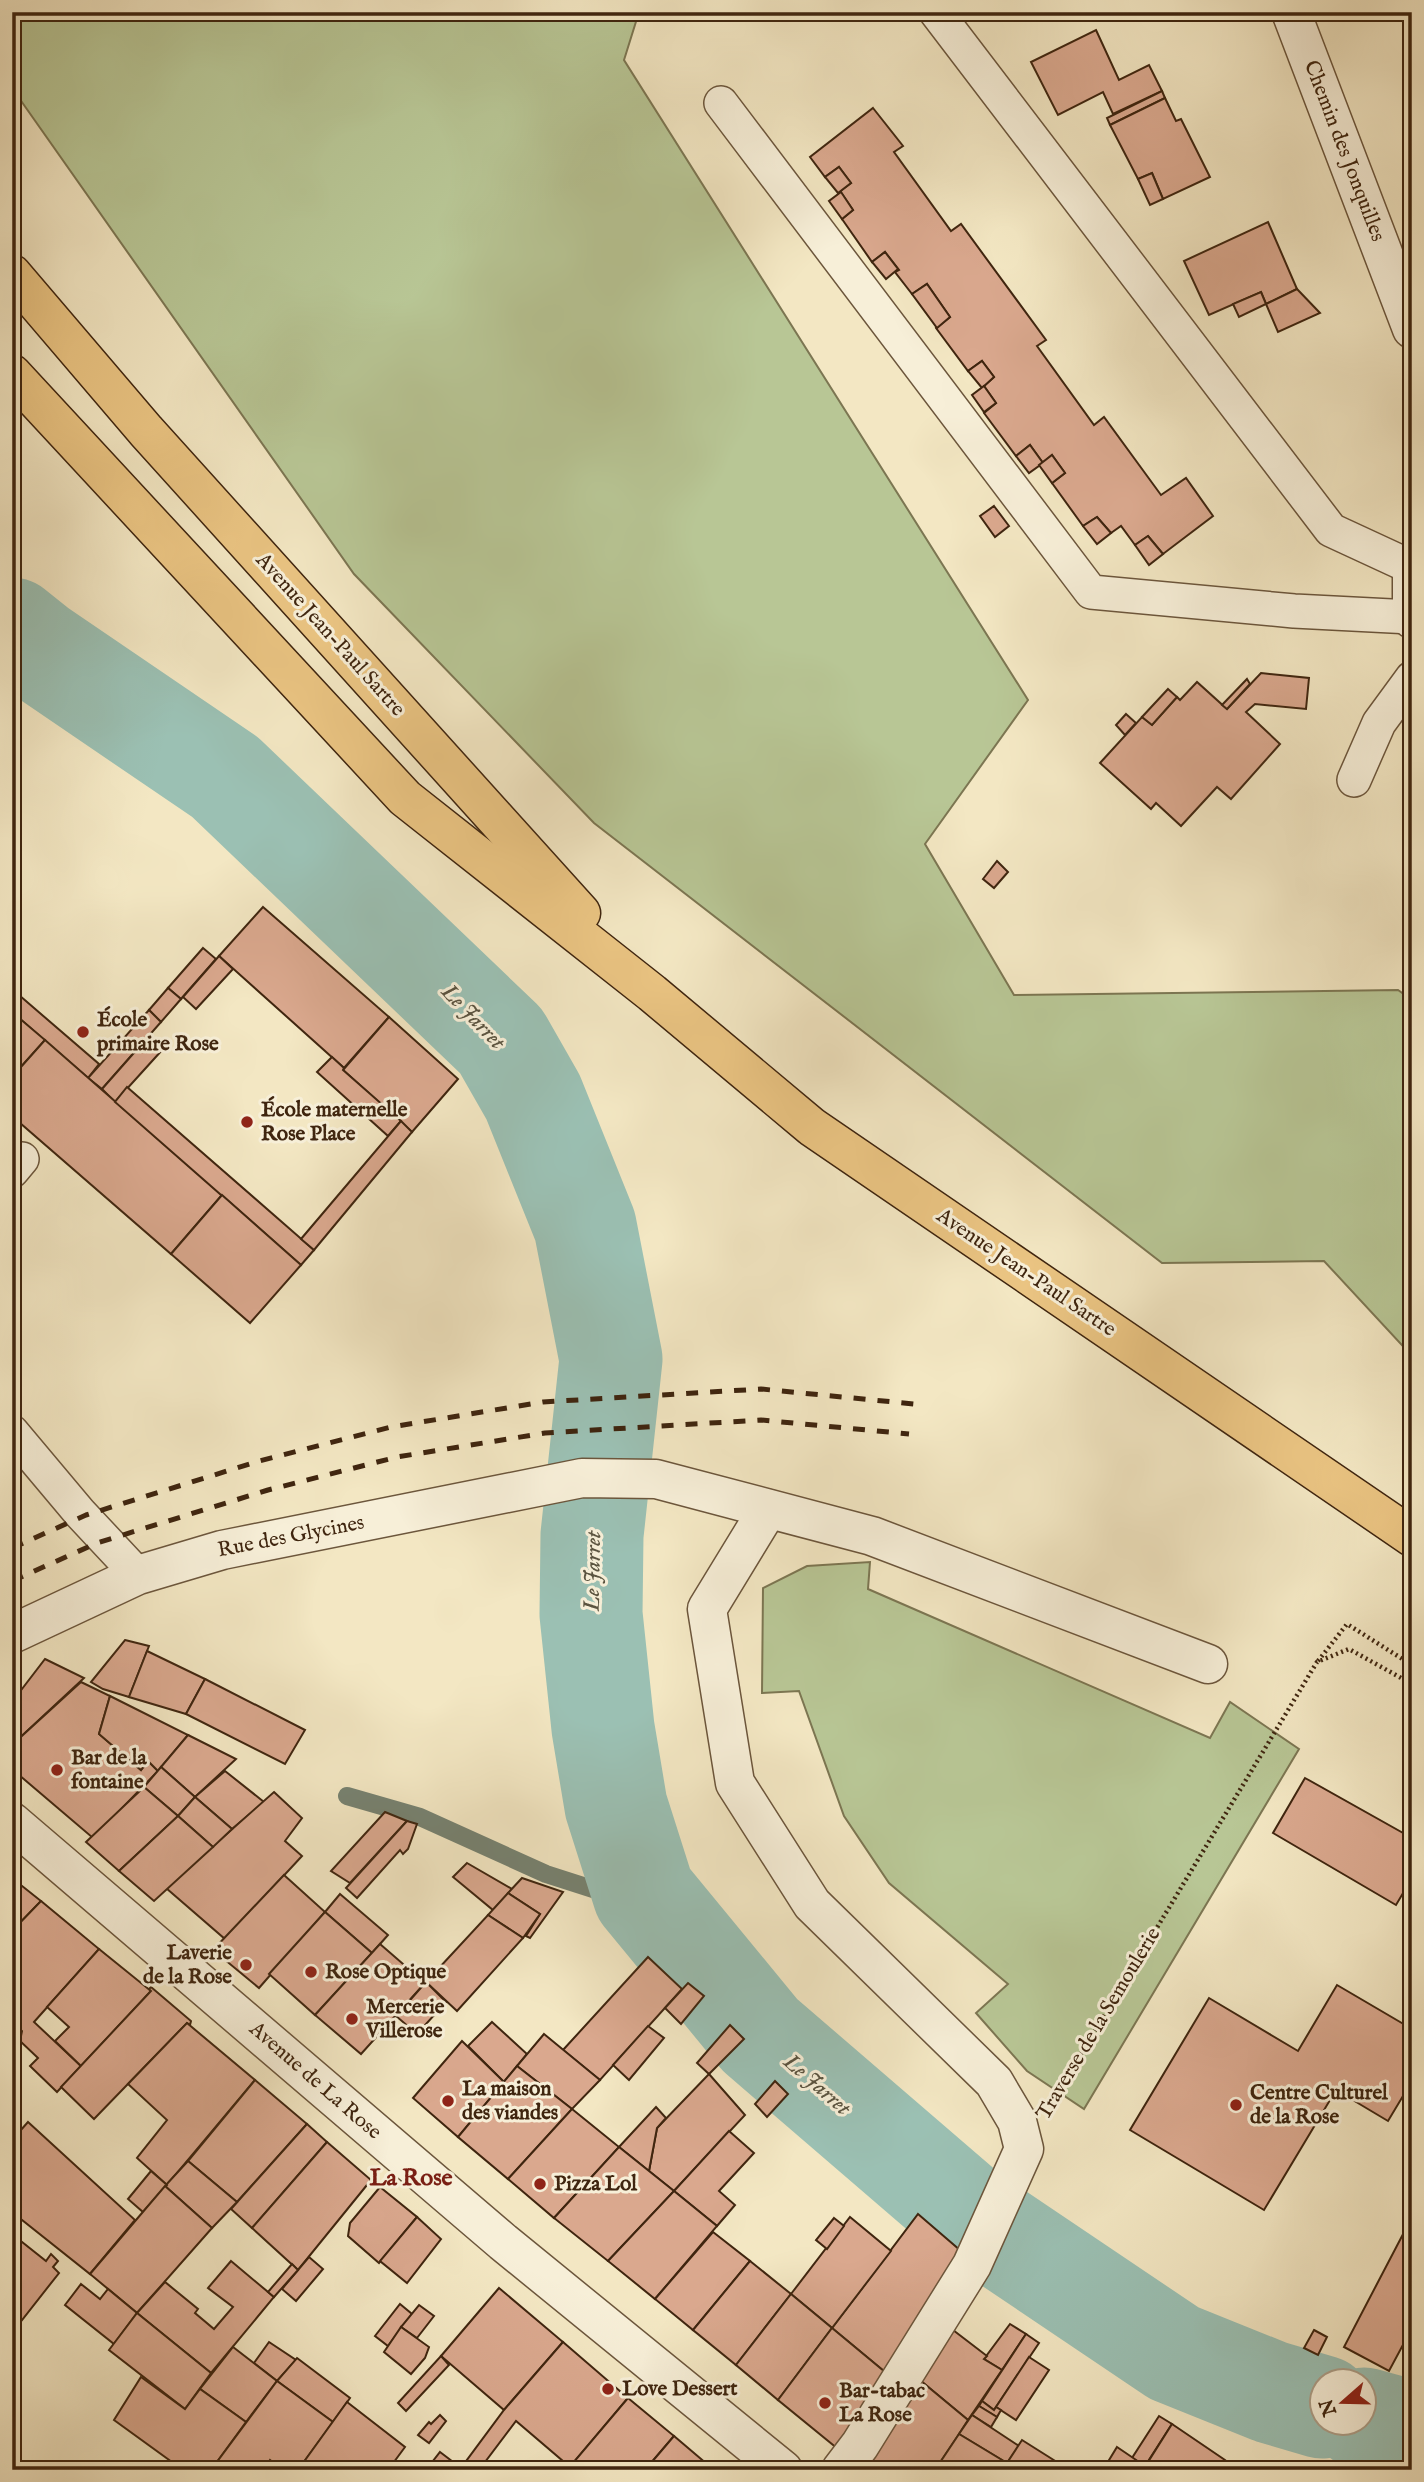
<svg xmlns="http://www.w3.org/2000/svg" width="1424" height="2482" font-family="'IM FELL English',serif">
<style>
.green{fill:#b8c695;stroke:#7c7652;stroke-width:2}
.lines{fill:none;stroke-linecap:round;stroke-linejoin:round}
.stream{stroke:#768271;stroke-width:18}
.river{stroke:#9bc0b3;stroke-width:103}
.building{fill:#daa88e;stroke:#3f250f;stroke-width:2}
.lane-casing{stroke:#6c563c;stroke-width:36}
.street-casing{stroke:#6c563c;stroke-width:41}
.primary-casing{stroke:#3f250f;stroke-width:41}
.path{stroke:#3f250f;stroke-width:4.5;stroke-dasharray:2 3.5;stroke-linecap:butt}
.lane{stroke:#f7efd8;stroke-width:33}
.street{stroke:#f7efd8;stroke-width:38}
.primary{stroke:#eac482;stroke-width:38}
.rail{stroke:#3f250f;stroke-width:5;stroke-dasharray:12 12;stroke-linecap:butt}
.poi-dot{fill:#8f2418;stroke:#f7efd8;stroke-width:2.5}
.labels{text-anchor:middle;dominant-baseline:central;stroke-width:6;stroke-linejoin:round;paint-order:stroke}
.street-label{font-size:21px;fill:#3f250f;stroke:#f7efd8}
.poi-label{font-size:21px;font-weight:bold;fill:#3f250f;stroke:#f7efd8;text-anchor:start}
.water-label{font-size:23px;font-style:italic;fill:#5b5440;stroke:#f7efd8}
.quarter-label{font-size:24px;font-weight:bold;fill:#7a1f14;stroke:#f7efd8}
</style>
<rect width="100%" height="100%" fill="#f3e7c3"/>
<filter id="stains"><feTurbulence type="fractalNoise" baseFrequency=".00286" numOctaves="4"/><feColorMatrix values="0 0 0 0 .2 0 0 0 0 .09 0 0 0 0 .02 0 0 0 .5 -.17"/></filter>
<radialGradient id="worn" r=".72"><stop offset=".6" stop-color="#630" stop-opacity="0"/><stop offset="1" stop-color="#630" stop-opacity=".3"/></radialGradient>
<!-- green -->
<g class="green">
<polygon points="12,12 639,12 624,60 1028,700 925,844 1014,995 1398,990 1412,1000 1412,1356 1324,1261 1162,1263 594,823 354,574 12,88"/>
<polygon points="870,1562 868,1589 1210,1738 1230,1702 1299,1749 1084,2109 1027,2071 976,2013 1008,1984 889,1883 844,1816 799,1691 762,1693 763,1588 807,1566"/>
</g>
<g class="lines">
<!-- stream -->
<polyline class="stream" points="347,1796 420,1817 546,1874 655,1909"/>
<!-- river -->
<g class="river">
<polyline points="12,629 37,649 225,777 501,1041 533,1097 585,1226 611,1359 592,1535 591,1614 603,1728 616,1806 644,1894 760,2035 969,2215 1174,2353 1271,2392 1322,2407"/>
<polyline points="1364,2419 1412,2432"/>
</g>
</g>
<!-- building -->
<g class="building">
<polygon points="1096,30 1119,80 1149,65 1162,91 1113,114 1103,92 1058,115 1031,62"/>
<polygon points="1162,91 1165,98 1110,125 1107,118"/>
<polygon points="1165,98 1176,121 1181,119 1210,177 1163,199 1152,173 1138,179 1110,125"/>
<polygon points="873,108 903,146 894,152 951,231 961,224 1046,340 1037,346 1094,425 1104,417 1161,495 1186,478 1213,516 1163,554 1148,536 1135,545 1121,526 1111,533 1097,517 1083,526 1052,483 1065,473 1052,455 1043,463 1030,445 1016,456 984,413 996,403 984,386 994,377 982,361 968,371 936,328 950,317 927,284 912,294 895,272 899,270 885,252 872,262 842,219 853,210 840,191 851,183 839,167 825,177 810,157"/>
<polygon points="839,167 851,183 838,193 825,177"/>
<polygon points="1152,173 1163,199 1150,205 1138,179"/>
<polygon points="841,192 853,210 842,219 829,201"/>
<polygon points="1268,222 1297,289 1266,304 1261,292 1209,315 1184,261"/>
<polygon points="885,252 898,269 886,279 872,262"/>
<polygon points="927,284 950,317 937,328 912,294"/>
<polygon points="1297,289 1320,313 1278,332 1266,304"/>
<polygon points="1261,292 1266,304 1239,317 1233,304"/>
<polygon points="982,361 994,377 982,388 968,371"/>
<polygon points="984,386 996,403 984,412 972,395"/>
<polygon points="1030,445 1043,463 1029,473 1016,456"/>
<polygon points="1052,455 1065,473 1052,483 1039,465"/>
<polygon points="994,506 1009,526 995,537 980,516"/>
<polygon points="1097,517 1111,533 1097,544 1083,526"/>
<polygon points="1148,536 1163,554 1149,565 1135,545"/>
<polygon points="1261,673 1309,678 1306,709 1255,704 1246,712 1280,744 1231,799 1217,787 1181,826 1156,803 1151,809 1100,763 1142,717 1152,725 1177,697 1180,700 1197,682 1227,709"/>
<polygon points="1247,679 1250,684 1227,709 1222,705"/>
<polygon points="1168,689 1177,697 1152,725 1142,717"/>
<polygon points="1126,714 1136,723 1125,735 1116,725"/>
<polygon points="997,861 1008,872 994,888 983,879"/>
<polygon points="263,907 389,1017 344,1068 219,956"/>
<polygon points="203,948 216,959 181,999 168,988"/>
<polygon points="219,956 233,969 196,1009 183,997"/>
<polygon points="168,988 181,999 161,1022 149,1010"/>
<polygon points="12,989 99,1064 88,1078 12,1012"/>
<polygon points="149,1010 161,1022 102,1089 88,1078"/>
<polygon points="12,1012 45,1040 12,1077"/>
<polygon points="389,1017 458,1079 412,1132 343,1070"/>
<polygon points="148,1037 163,1049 115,1102 102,1089"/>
<polygon points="45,1040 222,1195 171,1254 12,1116 12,1077"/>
<polygon points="332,1057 344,1068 343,1070 401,1121 388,1136 317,1072"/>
<polygon points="127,1087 314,1250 301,1265 115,1102"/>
<polygon points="401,1121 412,1132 314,1250 301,1239"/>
<polygon points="222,1195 301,1265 250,1323 171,1254"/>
<polygon points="125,1640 149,1646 129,1697 103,1689 91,1682"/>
<polygon points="147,1651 205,1679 186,1714 129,1697"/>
<polygon points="45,1659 84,1678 12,1745 12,1702"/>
<polygon points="205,1679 305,1730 285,1764 186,1714"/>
<polygon points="81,1682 110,1696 99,1734 141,1770 148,1761 158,1771 93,1838 12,1769 12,1745"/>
<polygon points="110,1696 188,1735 158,1771 148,1761 141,1770 99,1734"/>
<polygon points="188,1735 236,1759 195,1797 161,1767"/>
<polygon points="161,1767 195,1797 178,1816 144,1787"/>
<polygon points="225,1771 264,1802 232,1829 195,1797"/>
<polygon points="1305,1778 1412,1838 1412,1878 1396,1905 1273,1833"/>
<polygon points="144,1787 178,1816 119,1871 86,1842"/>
<polygon points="274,1792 302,1818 285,1841 302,1856 225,1939 166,1888"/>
<polygon points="195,1797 232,1829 213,1847 178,1816"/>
<polygon points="385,1812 407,1821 350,1883 331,1871"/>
<polygon points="178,1816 213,1847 154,1901 119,1871"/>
<polygon points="407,1821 417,1824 408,1849 403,1854 400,1850 357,1898 346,1888"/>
<polygon points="467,1863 512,1889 493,1910 453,1877"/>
<polygon points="284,1875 325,1912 259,1988 213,1950"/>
<polygon points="12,1878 41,1901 12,1931"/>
<polygon points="522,1878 563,1892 530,1938 526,1936 540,1914 508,1893"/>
<polygon points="508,1893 540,1914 523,1938 488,1915"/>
<polygon points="340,1894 388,1935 372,1953 325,1912"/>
<polygon points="41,1901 99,1949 34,2022 81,2066 57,2092 30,2066 38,2058 20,2041 22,2031 12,2022 12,1931"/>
<polygon points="325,1912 372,1953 315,2015 269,1974"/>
<polygon points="488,1915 523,1938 457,2011 426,1982"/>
<polygon points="380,1944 425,1983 361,2054 315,2015"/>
<polygon points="99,1949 151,1991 81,2066 55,2041 69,2027 47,2007"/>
<polygon points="648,1957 682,1989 600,2080 563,2050"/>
<polygon points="426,1982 446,2002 417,2034 396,2016"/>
<polygon points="688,1983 704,1996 681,2024 665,2008"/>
<polygon points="1337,1985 1412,2029 1412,2081 1388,2121 1336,2090 1264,2210 1130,2130 1209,1998 1298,2051"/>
<polygon points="151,1987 191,2021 190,2025 187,2023 94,2119 61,2087 151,1991 149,1989"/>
<polygon points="492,2022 527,2054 504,2082 468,2046"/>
<polygon points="187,2023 255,2080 167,2185 137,2158 167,2120 128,2084"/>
<polygon points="730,2025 744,2039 709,2074 697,2063"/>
<polygon points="648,2026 664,2038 629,2080 613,2065"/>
<polygon points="544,2034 600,2080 572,2109 517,2066"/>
<polygon points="462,2041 504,2082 458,2137 413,2098"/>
<polygon points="517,2066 572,2109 508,2179 458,2137"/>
<polygon points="709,2074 745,2115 674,2191 649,2171 657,2128"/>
<polygon points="255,2080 307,2124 237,2202 188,2161"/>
<polygon points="775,2081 788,2094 767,2117 755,2104"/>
<polygon points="656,2107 666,2118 657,2128 649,2171 619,2147"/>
<polygon points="572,2109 619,2147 554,2218 508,2179"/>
<polygon points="28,2122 135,2220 90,2274 12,2212 12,2140"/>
<polygon points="307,2124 327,2142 252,2228 231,2209"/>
<polygon points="729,2131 754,2153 719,2191 735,2205 717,2226 674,2191"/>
<polygon points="327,2142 371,2180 298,2270 252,2228"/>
<polygon points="619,2147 674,2191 608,2261 554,2218"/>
<polygon points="188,2161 237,2202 212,2228 165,2186"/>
<polygon points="151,2171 167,2185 143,2212 128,2199"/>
<polygon points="165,2186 212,2228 137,2313 90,2274"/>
<polygon points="380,2187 417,2217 379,2263 348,2236 350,2223"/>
<polygon points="674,2191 717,2226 655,2299 608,2261"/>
<polygon points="918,2214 961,2251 885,2372 832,2328"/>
<polygon points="417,2217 441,2239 407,2283 380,2261"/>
<polygon points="850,2217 891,2251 832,2328 791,2294"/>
<polygon points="1412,2217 1412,2328 1389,2371 1344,2347"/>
<polygon points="834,2218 844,2226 827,2249 816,2240"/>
<polygon points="713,2232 750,2261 693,2330 655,2299"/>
<polygon points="12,2234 46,2261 51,2254 58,2261 53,2267 59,2273 15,2329 12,2326"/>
<polygon points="309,2257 323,2269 296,2301 282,2289"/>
<polygon points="231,2261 274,2297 211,2373 137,2313 165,2282 198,2309 195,2313 214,2329 233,2307 208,2288"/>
<polygon points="750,2261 791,2294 736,2365 693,2330"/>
<polygon points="292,2264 298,2270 274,2297 268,2292"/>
<polygon points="81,2284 100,2299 108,2289 137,2313 114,2344 65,2305"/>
<polygon points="499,2288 563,2342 504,2410 441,2356"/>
<polygon points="791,2294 832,2328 778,2400 736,2365"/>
<polygon points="400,2304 412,2314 388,2346 375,2336"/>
<polygon points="419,2305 434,2316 417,2338 401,2327"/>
<polygon points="137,2313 211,2373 185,2409 109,2350"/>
<polygon points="1010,2324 1026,2334 1002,2370 984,2359"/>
<polygon points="401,2327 429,2347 425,2358 411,2374 384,2352"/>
<polygon points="832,2328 885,2372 838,2449 778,2400"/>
<polygon points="953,2330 987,2356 984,2359 1002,2370 968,2420 921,2381"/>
<polygon points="1314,2330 1327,2337 1318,2355 1304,2348"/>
<polygon points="1026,2334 1039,2343 994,2410 982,2401"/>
<polygon points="269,2342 296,2360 277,2381 254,2363"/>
<polygon points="563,2342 628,2398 570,2467 516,2421 479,2470 463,2470 461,2468 504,2410"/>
<polygon points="233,2347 277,2381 246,2422 200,2389"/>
<polygon points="441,2356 449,2365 406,2411 398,2403"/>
<polygon points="1029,2357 1049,2370 1016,2420 996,2407"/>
<polygon points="297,2358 350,2398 333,2422 277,2381"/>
<polygon points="141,2377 185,2409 200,2389 246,2422 211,2470 183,2470 114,2420"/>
<polygon points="277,2381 333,2422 298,2470 283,2470 270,2460 264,2470 247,2470 240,2464 235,2470 211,2470"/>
<polygon points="921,2381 968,2420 959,2434 935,2470 866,2470"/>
<polygon points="628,2398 674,2436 645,2470 567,2470"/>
<polygon points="982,2401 994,2410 996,2407 1001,2410 997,2417 979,2406"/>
<polygon points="347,2402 405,2447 388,2470 298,2470"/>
<polygon points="979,2406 997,2417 991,2427 972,2415"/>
<polygon points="440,2415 446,2421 429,2443 418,2435 429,2422 431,2424"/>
<polygon points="972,2415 1019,2446 1007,2463 959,2434"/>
<polygon points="1159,2416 1172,2424 1145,2466 1132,2458"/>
<polygon points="1172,2424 1225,2460 1219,2470 1143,2470"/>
<polygon points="959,2434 1007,2463 1017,2470 935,2470"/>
<polygon points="674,2436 714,2470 645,2470"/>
<polygon points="1022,2440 1060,2464 1056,2470 1017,2470 1007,2463"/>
<polygon points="1117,2447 1145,2466 1143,2470 1103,2470"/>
<polygon points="440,2452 461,2468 463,2470 426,2470"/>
</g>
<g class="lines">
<defs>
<g id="lane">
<polyline points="936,12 1331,530 1411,567"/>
<polyline points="721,103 1091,592 1294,611 1411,617"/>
<polyline points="1354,780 1379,723 1412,678"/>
<polyline points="12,1171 22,1159"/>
<polyline points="12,1432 80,1513 138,1575"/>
</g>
<g id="street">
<polyline points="1291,12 1412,329"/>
<polyline points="1412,565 1412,619"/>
<polyline points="768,1509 707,1609 735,1783 812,1904 994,2082 1017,2121 1024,2149 972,2265 860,2445 841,2470"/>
<polyline points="12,1634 138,1575 222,1550 582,1478 656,1479 872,1536 1208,1664"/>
<polyline points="12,1822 503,2242 783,2470"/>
</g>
<g id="primary">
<polyline points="12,274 146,431 581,913"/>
<polyline points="12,374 405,798 652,993 812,1127 1412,1537"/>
</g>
</defs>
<!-- lane casing -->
<use href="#lane" class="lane-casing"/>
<!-- street casing -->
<use href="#street" class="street-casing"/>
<!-- primary casing -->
<use href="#primary" class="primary-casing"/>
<!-- path -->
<g class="path">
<polyline points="1318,1661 1347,1624 1412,1665"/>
<polyline points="1058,2092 1317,1662 1349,1649 1412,1684"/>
</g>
<!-- lane -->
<use href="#lane" class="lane"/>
<!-- street -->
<use href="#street" class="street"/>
<!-- primary -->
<use href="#primary" class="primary"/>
<!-- rail -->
<g class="rail">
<polyline points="12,1548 86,1515 259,1461 391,1427 543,1402 761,1389 914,1404"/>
<polyline points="12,1581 97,1543 268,1490 397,1457 545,1433 761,1420 909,1434"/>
</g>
</g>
<!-- markers -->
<g class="poi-dot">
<circle cx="83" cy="1032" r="7"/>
<circle cx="247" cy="1122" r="7"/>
<circle cx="57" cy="1770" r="7"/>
<circle cx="246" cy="1965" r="7"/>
<circle cx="311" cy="1972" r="7"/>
<circle cx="352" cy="2019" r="7"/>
<circle cx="448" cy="2101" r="7"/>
<circle cx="1236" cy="2105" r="7"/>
<circle cx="540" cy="2184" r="7"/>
<circle cx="608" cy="2389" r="7"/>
<circle cx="825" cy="2403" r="7"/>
</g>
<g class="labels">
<!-- street labels -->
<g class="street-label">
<text transform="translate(1344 151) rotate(69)">Chemin des Jonquilles</text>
<text transform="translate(330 635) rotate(48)">Avenue Jean-Paul Sartre</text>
<text transform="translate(1026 1273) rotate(34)">Avenue Jean-Paul Sartre</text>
<text transform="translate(291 1537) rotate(-11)">Rue des Glycines</text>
<text transform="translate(1099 2024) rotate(-59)">Traverse de la Semoulerie</text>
<text transform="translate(315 2081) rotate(41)">Avenue de La Rose</text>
</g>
<!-- poi labels -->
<g class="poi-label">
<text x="97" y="1020">École<tspan x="97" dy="24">primaire Rose</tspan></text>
<text x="261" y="1110">École maternelle<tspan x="261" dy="24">Rose Place</tspan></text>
<text x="71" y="1758">Bar de la<tspan x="71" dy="24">fontaine</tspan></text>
<text x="232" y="1953" text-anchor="end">Laverie<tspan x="232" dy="24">de la Rose</tspan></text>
<text x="325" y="1972">Rose Optique</text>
<text x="366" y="2007">Mercerie<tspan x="366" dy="24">Villerose</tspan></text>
<text x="462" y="2089">La maison<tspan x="462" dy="24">des viandes</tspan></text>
<text x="1250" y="2093">Centre Culturel<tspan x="1250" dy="24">de la Rose</tspan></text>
<text x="554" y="2184">Pizza Lol</text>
<text x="622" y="2389">Love Dessert</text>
<text x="839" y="2391">Bar-tabac<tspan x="839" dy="24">La Rose</tspan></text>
</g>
<!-- water labels -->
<g class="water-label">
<text transform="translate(473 1017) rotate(46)">Le Jarret</text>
<text transform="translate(593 1571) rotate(-89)">Le Jarret</text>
<text transform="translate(817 2085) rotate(41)">Le Jarret</text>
</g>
<!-- quarter labels -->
<g class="quarter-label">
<text x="411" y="2178">La Rose</text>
</g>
</g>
<!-- margin -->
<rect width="1424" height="2482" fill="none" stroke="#f3e7c3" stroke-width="42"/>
<rect x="14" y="14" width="1396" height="2454" fill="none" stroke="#3f250f" stroke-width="3.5"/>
<rect x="21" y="21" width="1382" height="2440" fill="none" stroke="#3f250f" stroke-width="2"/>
<!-- north arrow -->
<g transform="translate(1343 2402) rotate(250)"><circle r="33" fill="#f7efd8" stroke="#ad9e88" stroke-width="2"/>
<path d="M0-5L12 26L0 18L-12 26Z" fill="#8f2418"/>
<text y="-10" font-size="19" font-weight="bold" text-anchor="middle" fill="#3f250f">N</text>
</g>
<rect width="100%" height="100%" filter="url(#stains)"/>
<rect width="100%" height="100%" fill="url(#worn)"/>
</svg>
